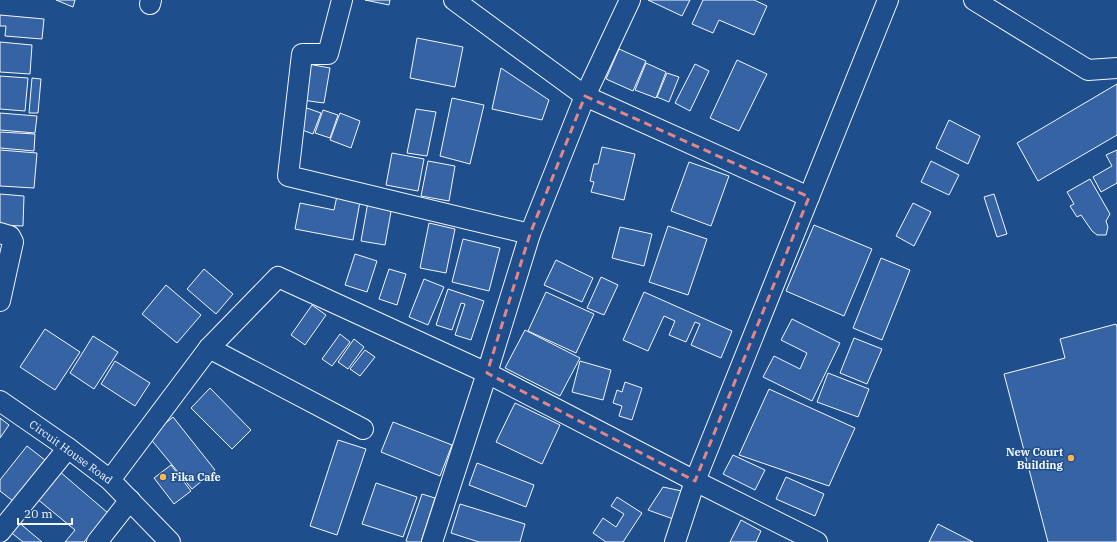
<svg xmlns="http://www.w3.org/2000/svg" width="1117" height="542" font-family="'IBM Plex Serif',serif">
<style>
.building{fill:#3563a3;stroke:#f2f6ff}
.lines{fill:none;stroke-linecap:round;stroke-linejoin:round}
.minor-casing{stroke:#f2f6ff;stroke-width:22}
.minor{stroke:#1f4e8c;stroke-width:20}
.marked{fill:none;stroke:#e38589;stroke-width:3;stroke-dasharray:8 5;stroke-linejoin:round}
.poi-dot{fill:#ffb74d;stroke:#1f4e8c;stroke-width:1.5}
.labels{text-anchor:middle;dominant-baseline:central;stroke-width:3;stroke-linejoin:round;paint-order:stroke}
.street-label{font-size:11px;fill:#f2f6ff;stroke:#1f4e8c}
.poi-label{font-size:11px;font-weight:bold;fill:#f2f6ff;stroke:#1f4e8c;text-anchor:end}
</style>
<rect width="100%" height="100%" fill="#1f4e8c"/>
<!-- building -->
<g class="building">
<polygon points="56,0 75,0 73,7"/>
<polygon points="365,0 390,0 389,5"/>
<polygon points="648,0 690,0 682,16"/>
<polygon points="703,0 754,0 767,6 754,35 719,20 713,33 692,24"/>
<polygon points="0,15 44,19 42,39 5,36 6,26 0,26"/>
<polygon points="417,38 463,47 455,87 410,78"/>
<polygon points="0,42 32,45 30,74 0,72"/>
<polygon points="619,49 646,61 633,91 606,79"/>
<polygon points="737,60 767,74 739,131 710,118"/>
<polygon points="646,63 666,72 656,98 635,90"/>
<polygon points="308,64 330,68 324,103 302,100"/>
<polygon points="695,64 709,71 690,111 675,103"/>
<polygon points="501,68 549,100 542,120 492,109"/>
<polygon points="667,73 679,77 669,102 657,97"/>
<polygon points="0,76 28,78 25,111 0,109"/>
<polygon points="32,78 41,79 38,113 29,113"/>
<polygon points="1117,84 1117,135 1038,181 1017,143"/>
<polygon points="452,98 484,105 470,164 440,156"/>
<polygon points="304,107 321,113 313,134 297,128"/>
<polygon points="416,109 436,112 427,156 407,153"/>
<polygon points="323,110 338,115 330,138 315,133"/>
<polygon points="0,113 37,116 35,133 0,130"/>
<polygon points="340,113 360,121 351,148 330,140"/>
<polygon points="949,120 980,136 968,164 936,148"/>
<polygon points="0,132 35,134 34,151 0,148"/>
<polygon points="602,147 635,154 624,200 591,192 594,182 590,181 594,164 598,164"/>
<polygon points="0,150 37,153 34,188 0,186"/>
<polygon points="1117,150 1117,183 1101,192 1093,177 1112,166 1106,155"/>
<polygon points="392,153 424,159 418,191 386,185"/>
<polygon points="428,161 455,166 449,201 421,196"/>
<polygon points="931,161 959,175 949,195 921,182"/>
<polygon points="689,162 729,176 711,226 671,211"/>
<polygon points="1090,179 1110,214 1106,221 1108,227 1106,235 1097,235 1092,231 1081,215 1077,217 1070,206 1074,204 1067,192"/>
<polygon points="338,191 361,196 353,240 295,229 300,203 334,210"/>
<polygon points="0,194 24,196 23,226 0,225"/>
<polygon points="994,194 1007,234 997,237 984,197"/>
<polygon points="368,202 392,206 385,245 361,241"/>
<polygon points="913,203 931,212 914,246 896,236"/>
<polygon points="429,223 455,229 446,273 420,268"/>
<polygon points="814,225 872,249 844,316 786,291"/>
<polygon points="668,226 707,239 688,295 649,282"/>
<polygon points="620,227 652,234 644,266 612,258"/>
<polygon points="463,239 500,248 489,291 452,282"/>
<polygon points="355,254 377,261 367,292 345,285"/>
<polygon points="881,258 910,270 882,340 853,328"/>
<polygon points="556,260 593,278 582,302 544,285"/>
<polygon points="204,269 233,294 216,314 187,289"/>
<polygon points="389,269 406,274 397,305 379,299"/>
<polygon points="601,277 618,285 604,315 587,308"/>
<polygon points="424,279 444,287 428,325 409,317"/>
<polygon points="166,285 201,315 177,343 142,314"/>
<polygon points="448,289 484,301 471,340 455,335 465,304 461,303 452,330 436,325"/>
<polygon points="546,292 594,314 576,353 528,331"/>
<polygon points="644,292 732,331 721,358 691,345 700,324 695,322 686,342 669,335 675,321 664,316 648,351 623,340"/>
<polygon points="312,305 326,315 305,345 291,335"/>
<polygon points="792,319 840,343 812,401 763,377 774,356 800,369 807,353 781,340"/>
<polygon points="1116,324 1117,327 1117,542 1048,542 1004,374 1065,358 1060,339"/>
<polygon points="45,329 80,352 55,390 20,367"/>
<polygon points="525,330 580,358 560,396 505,368"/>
<polygon points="340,334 350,342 332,366 322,359"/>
<polygon points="93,336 118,352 94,389 70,373"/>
<polygon points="854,338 882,349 867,384 840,373"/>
<polygon points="354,339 364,347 348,369 338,362"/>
<polygon points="365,350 375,357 360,376 350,369"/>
<polygon points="115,361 150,383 135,406 101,384"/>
<polygon points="580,361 611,370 603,400 572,392"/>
<polygon points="828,373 869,389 858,417 817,402"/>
<polygon points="625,382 642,388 632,420 619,416 622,406 613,403 617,390 622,392"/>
<polygon points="210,388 251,430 232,449 191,408"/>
<polygon points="769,389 855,428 829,486 739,455"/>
<polygon points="515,403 560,425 542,464 496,442"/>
<polygon points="173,417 215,470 192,489 149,437"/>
<polygon points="0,418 9,425 0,438"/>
<polygon points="393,422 452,445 440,476 381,452"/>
<polygon points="338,440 366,449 337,535 310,526"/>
<polygon points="27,446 45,460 13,501 0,491 0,480"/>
<polygon points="733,455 765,470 755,490 723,474"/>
<polygon points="477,463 534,485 526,507 469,485"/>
<polygon points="171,465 191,491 174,504 154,478"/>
<polygon points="59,471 108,513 84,542 65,542 75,530 36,498"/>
<polygon points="786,477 824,494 815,516 776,499"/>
<polygon points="376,483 417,497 403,537 362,524"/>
<polygon points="663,487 682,491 676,520 648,510"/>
<polygon points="422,494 435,498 421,542 408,542 406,541"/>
<polygon points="617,497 642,513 623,542 606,542 593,533 603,518 616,527 624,514 611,506"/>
<polygon points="460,504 525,524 520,542 479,542 451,533"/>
<polygon points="741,520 761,531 756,542 730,542"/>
<polygon points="17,521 42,542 23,542 8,530"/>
<polygon points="938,524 973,542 929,542"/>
</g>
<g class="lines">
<defs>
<g id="minor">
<polyline points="342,0 328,54 302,54 288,176 530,234"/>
<polyline points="454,0 585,96 809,197"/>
<polyline points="974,0 1088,70 1117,68"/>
<polyline points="150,4 151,0"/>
<polyline points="0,233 10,236 13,242 0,301"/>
<polyline points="209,348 363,429"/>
<polyline points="0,401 68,448 110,480 170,542"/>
<polyline points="110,480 209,348 278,277 487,373 695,481 817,542"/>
<polyline points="0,532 68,448"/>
<polyline points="97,542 130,500"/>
<polyline points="432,542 487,373 530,234 585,96 630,0"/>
<polyline points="675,542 695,481 888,0"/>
</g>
</defs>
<!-- minor casing -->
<use href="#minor" class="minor-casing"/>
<!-- minor -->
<use href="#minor" class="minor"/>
</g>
<!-- marked area -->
<path class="marked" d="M 585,96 L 809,197 L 695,481 L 487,373 L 530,234 Z"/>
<!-- markers -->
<g class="poi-dot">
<circle cx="1071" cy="458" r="4"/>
<circle cx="163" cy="477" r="4"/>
</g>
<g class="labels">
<!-- street labels -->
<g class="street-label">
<text transform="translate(71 452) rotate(36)">Circuit House Road</text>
</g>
<!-- poi labels -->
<g class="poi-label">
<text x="1063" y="452">New Court<tspan x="1063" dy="13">Building</tspan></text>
<text x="171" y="477" text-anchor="start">Fika Cafe</text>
</g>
</g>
<!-- scale -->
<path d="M18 518v6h54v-6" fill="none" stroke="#f2f6ff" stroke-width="2"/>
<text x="24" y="518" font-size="12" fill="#f2f6ff" stroke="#1f4e8c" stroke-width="3" paint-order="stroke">20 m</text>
</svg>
